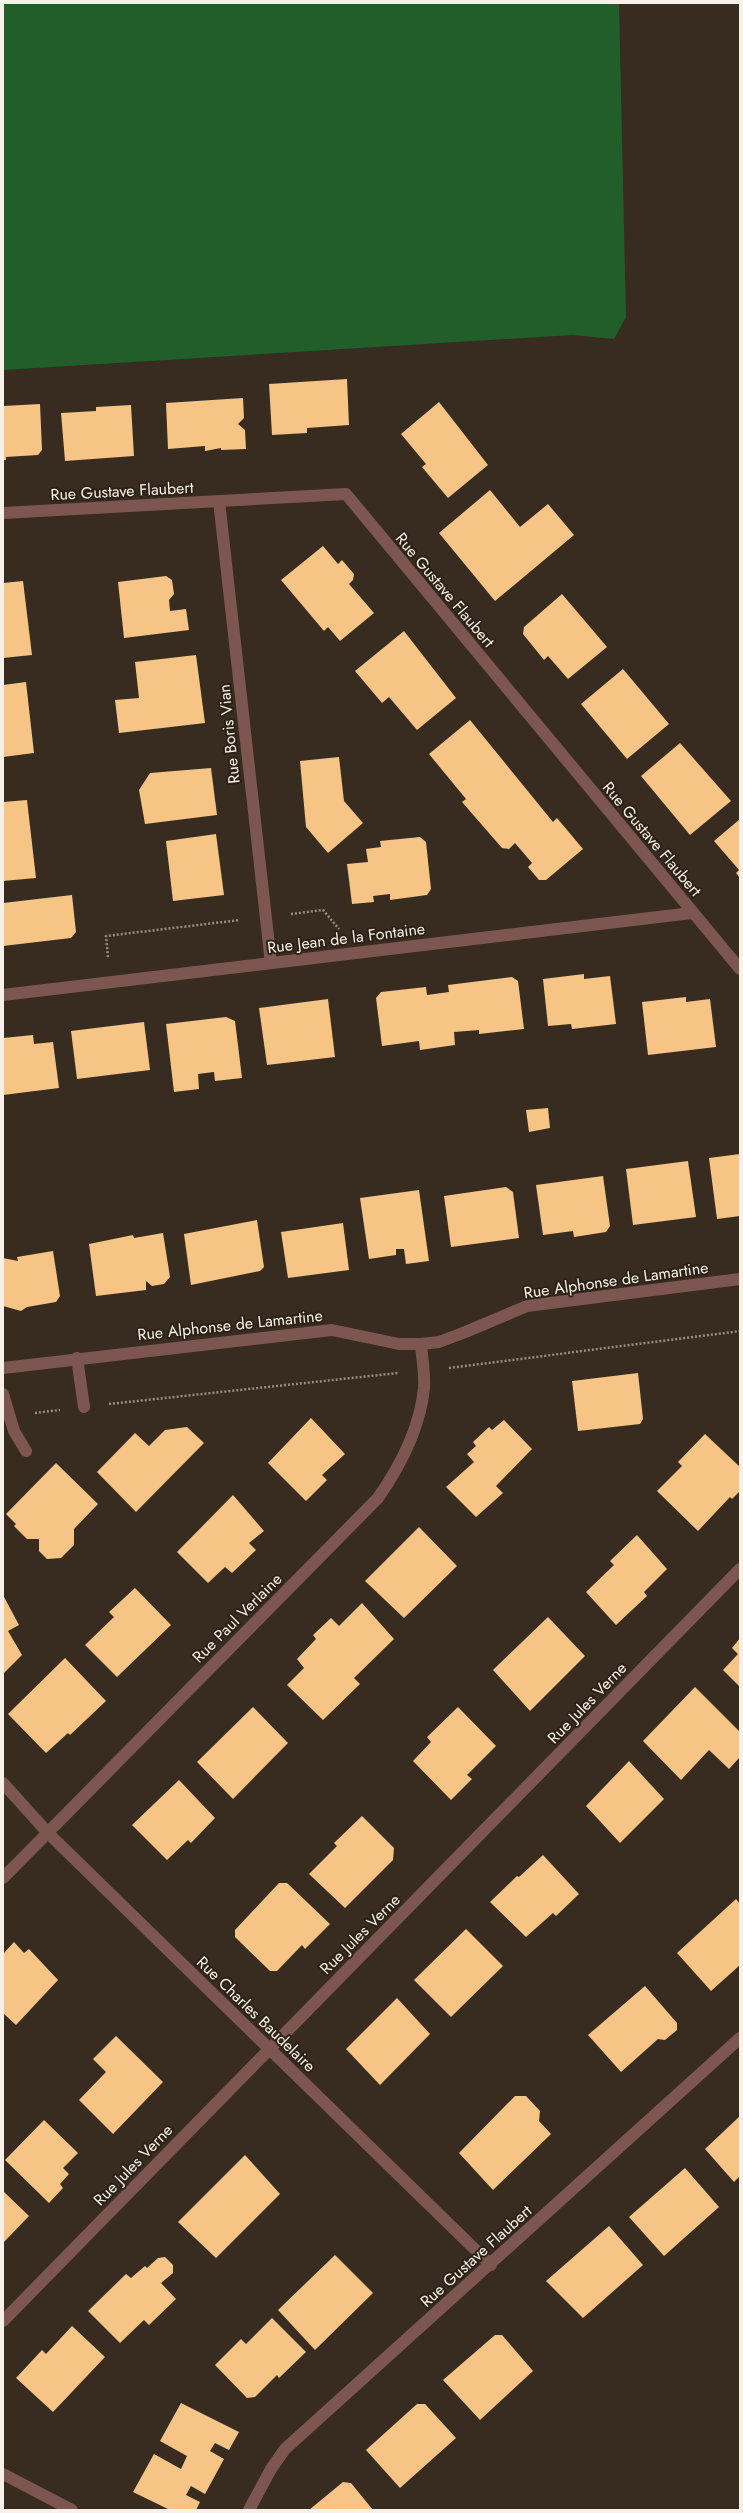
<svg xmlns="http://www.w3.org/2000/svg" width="743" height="2513" font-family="Jost,sans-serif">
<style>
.green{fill:#215e29}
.building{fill:#f6c585}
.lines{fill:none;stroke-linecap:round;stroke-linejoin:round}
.path{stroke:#978e84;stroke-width:2.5;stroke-dasharray:2 2;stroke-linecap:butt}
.lane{stroke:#7e5651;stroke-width:12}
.street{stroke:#7e5651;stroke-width:12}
.labels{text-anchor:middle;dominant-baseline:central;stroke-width:4;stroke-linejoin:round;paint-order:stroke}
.street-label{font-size:16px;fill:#f8f1e9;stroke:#2d2216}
</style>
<rect width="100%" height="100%" fill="#372c1f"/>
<!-- green -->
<polygon class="green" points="3,3 619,3 626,317 614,339 573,335 3,370"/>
<!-- building -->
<g class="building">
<polygon points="347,379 349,425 307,428 307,433 272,435 269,384"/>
<polygon points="243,398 244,418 238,424 245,430 246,449 221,450 221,448 205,451 205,446 168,449 166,403"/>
<polygon points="439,402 488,465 448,498 422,467 426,464 401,434"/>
<polygon points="40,404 42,450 38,455 6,457 6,460 3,460 3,406"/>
<polygon points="131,405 134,456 65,461 61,413 96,411 96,407"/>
<polygon points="490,490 520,527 548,504 574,535 495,601 439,533"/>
<polygon points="323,546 338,564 342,560 354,574 353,580 349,584 374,613 340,641 328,627 324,631 281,580"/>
<polygon points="166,576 172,580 174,594 169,600 170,611 186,609 189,630 124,638 118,582"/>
<polygon points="23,581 32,655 3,658 3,583"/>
<polygon points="562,594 607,647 568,679 548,656 544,660 523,634 524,627"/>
<polygon points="404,631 456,698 417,730 389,697 382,703 355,671"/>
<polygon points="196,655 205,723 119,733 115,700 139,698 135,662"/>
<polygon points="623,669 669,724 627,759 581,704"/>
<polygon points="26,682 34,753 3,757 3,685"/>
<polygon points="470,720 553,822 557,818 583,849 546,880 539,880 528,867 532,863 515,843 509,849 502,848 462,802 466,799 429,754"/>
<polygon points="680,743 731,801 690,835 641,776"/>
<polygon points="339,757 344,801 363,823 328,853 306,827 300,761"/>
<polygon points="211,768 217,815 145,824 139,790 150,773"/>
<polygon points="27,800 36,878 3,881 3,802"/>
<polygon points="740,819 740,878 736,873 739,870 714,841"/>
<polygon points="216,834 224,895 173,901 166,841"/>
<polygon points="420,837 426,842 431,889 427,895 390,900 390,894 373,896 374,902 352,904 347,864 368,862 366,849 381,847 380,841"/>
<polygon points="72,895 76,932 71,938 3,946 3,903"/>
<polygon points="584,974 584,979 610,976 616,1024 572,1029 571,1024 548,1026 543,979"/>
<polygon points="512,977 518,981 524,1029 479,1034 479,1030 454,1032 455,1045 420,1050 419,1041 382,1046 376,998 381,992 426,987 427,995 449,992 448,985"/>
<polygon points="686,997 686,1002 710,999 716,1047 648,1055 642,1002"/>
<polygon points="328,999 335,1057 267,1065 259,1008"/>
<polygon points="226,1017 235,1021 242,1078 215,1081 214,1072 198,1074 199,1089 174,1092 166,1024"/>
<polygon points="144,1022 150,1070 77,1079 71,1031"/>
<polygon points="33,1035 34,1044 53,1042 59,1088 3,1095 3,1038"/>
<polygon points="548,1108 550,1128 529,1132 526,1110"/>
<polygon points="740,1154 740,1216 717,1219 709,1158"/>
<polygon points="688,1161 696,1217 633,1225 626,1169"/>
<polygon points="603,1176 610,1226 606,1232 574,1237 573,1231 543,1235 536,1185"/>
<polygon points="506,1187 513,1192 519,1238 451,1247 444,1196"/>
<polygon points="419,1190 429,1261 406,1264 404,1249 396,1249 396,1255 369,1259 360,1198"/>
<polygon points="257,1220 264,1267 260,1271 191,1285 184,1234"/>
<polygon points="343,1223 349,1270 288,1278 281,1232"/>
<polygon points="163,1233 170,1277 164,1284 152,1286 146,1281 146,1290 96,1296 89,1244 133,1235 134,1238"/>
<polygon points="53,1251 60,1296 56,1302 27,1307 21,1311 3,1306 3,1258 18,1261 17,1257"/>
<polygon points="638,1373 643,1419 640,1424 578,1431 572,1381"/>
<polygon points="311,1418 345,1454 322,1475 327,1480 306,1501 268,1463"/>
<polygon points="504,1420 532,1449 496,1486 503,1493 476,1517 446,1487 474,1462 467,1454 476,1446 473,1442 489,1427 492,1430"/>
<polygon points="187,1427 204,1443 136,1512 97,1472 135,1433 149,1446 165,1430"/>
<polygon points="705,1434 740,1467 740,1491 732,1499 730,1497 698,1531 657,1491 682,1466 678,1462"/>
<polygon points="56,1463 98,1504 74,1529 74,1545 61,1558 47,1559 39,1551 39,1539 27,1539 14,1526 16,1524 6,1514"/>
<polygon points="233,1495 264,1531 249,1543 256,1550 232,1573 225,1567 208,1583 177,1552"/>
<polygon points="419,1527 457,1566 404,1618 365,1581"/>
<polygon points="637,1535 667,1569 644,1592 647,1596 616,1625 586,1592 614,1565 610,1561"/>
<polygon points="135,1588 171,1625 117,1677 85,1645 114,1617 109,1612"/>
<polygon points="3,1595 19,1625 8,1631 22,1655 3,1674"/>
<polygon points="362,1603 394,1639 354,1678 360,1684 323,1720 287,1685 304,1668 297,1659 316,1639 313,1635 331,1618 339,1626"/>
<polygon points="548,1617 585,1656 530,1711 493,1670"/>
<polygon points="740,1638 740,1687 723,1670 738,1654 732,1648"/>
<polygon points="65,1658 106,1701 70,1735 68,1733 46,1753 8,1714"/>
<polygon points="695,1687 740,1732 740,1757 729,1769 709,1750 681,1780 643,1741"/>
<polygon points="253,1707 288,1743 233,1799 197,1762"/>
<polygon points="458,1707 496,1746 467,1775 472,1779 451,1800 413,1761 431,1742 427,1737"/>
<polygon points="629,1761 664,1799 620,1843 586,1806"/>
<polygon points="179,1780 215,1818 191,1843 188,1840 167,1860 132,1825"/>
<polygon points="362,1816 394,1848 393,1860 345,1908 309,1874 337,1846 334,1843"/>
<polygon points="543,1855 579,1894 556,1916 553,1913 526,1937 490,1902 517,1876 519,1877"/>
<polygon points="279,1883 287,1883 330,1924 305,1949 302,1945 277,1971 270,1971 235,1937 235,1930"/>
<polygon points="736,1899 740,1904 740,1965 711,1991 677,1953"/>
<polygon points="466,1929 503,1966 451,2017 414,1980"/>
<polygon points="14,1942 24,1953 29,1949 58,1980 16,2025 3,2013 3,1954"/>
<polygon points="645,1986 677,2023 677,2030 665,2040 658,2039 621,2072 588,2035"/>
<polygon points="397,1998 430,2034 380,2085 346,2049"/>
<polygon points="116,2036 163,2082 113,2134 79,2100 106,2072 93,2059"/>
<polygon points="515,2096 526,2096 540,2111 539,2121 551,2134 493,2190 459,2153"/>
<polygon points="740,2116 740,2176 734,2182 705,2149"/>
<polygon points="44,2120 78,2153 63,2168 69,2174 60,2184 63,2188 49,2203 5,2160"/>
<polygon points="245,2155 280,2194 216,2258 178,2222"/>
<polygon points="685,2168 719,2207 664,2256 629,2217"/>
<polygon points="3,2191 29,2216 3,2243"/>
<polygon points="609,2226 643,2265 583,2318 546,2281"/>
<polygon points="335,2255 373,2293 315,2350 278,2310"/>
<polygon points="165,2257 173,2265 173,2273 161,2283 176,2299 149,2325 144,2320 120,2343 88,2311 126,2274 131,2278 145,2266 147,2268 158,2258"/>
<polygon points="272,2318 306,2352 279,2378 277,2375 255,2397 247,2398 215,2365 241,2339 246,2344"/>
<polygon points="72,2326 105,2357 53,2412 16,2378 42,2350 46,2354"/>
<polygon points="495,2335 502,2335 533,2371 480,2420 443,2380"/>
<polygon points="181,2403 239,2432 229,2450 215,2443 210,2451 224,2459 205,2494 191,2486 186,2495 200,2502 196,2510 170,2510 133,2492 154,2454 181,2469 187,2456 160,2441"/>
<polygon points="417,2404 425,2404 456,2438 400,2488 366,2450"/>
<polygon points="343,2482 351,2483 373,2510 309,2510"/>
</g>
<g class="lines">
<!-- path -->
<g class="path">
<polyline points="291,914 323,910 339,929"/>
<polyline points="108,957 106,936 240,920"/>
<polyline points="449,1368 740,1331"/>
<polyline points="109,1404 398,1373"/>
<polyline points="35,1413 60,1410"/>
</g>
<!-- lane -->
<g class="lane">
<polyline points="77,1358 84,1407"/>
<polyline points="3,1394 14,1431 26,1451"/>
</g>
<!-- street -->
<g class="street">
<polyline points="219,501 271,963"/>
<polyline points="3,513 346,494 740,969"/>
<polyline points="3,995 692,913"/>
<polyline points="3,1368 332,1330 399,1344 421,1344 439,1342 463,1333 527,1306 740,1279"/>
<polyline points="3,1783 48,1833 491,2265"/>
<path d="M 3,1878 L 378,1498 C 401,1465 420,1429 424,1388 C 425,1374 422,1358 421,1344"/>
<polyline points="3,2321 740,1569"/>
<polyline points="3,2474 72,2510"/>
<polyline points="249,2510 271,2469 285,2449 740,2038"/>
</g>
</g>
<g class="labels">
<!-- street labels -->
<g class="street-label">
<text transform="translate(122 491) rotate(-3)">Rue Gustave Flaubert</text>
<text transform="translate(445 590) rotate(50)">Rue Gustave Flaubert</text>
<text transform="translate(229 734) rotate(-96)">Rue Boris Vian</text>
<text transform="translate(652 839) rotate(50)">Rue Gustave Flaubert</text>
<text transform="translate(346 938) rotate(-7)">Rue Jean de la Fontaine</text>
<text transform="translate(616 1280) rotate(-8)">Rue Alphonse de Lamartine</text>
<text transform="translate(230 1325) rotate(-6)">Rue Alphonse de Lamartine</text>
<text transform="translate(237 1618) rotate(-45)">Rue Paul Verlaine</text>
<text transform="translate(587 1703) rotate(-46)">Rue Jules Verne</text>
<text transform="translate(360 1934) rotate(-45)">Rue Jules Verne</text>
<text transform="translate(256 2014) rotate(44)">Rue Charles Baudelaire</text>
<text transform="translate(133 2165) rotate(-46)">Rue Jules Verne</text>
<text transform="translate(476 2256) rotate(-42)">Rue Gustave Flaubert</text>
</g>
</g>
<!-- border -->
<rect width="743" height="2513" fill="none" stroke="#f8f1e9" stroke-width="8"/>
</svg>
